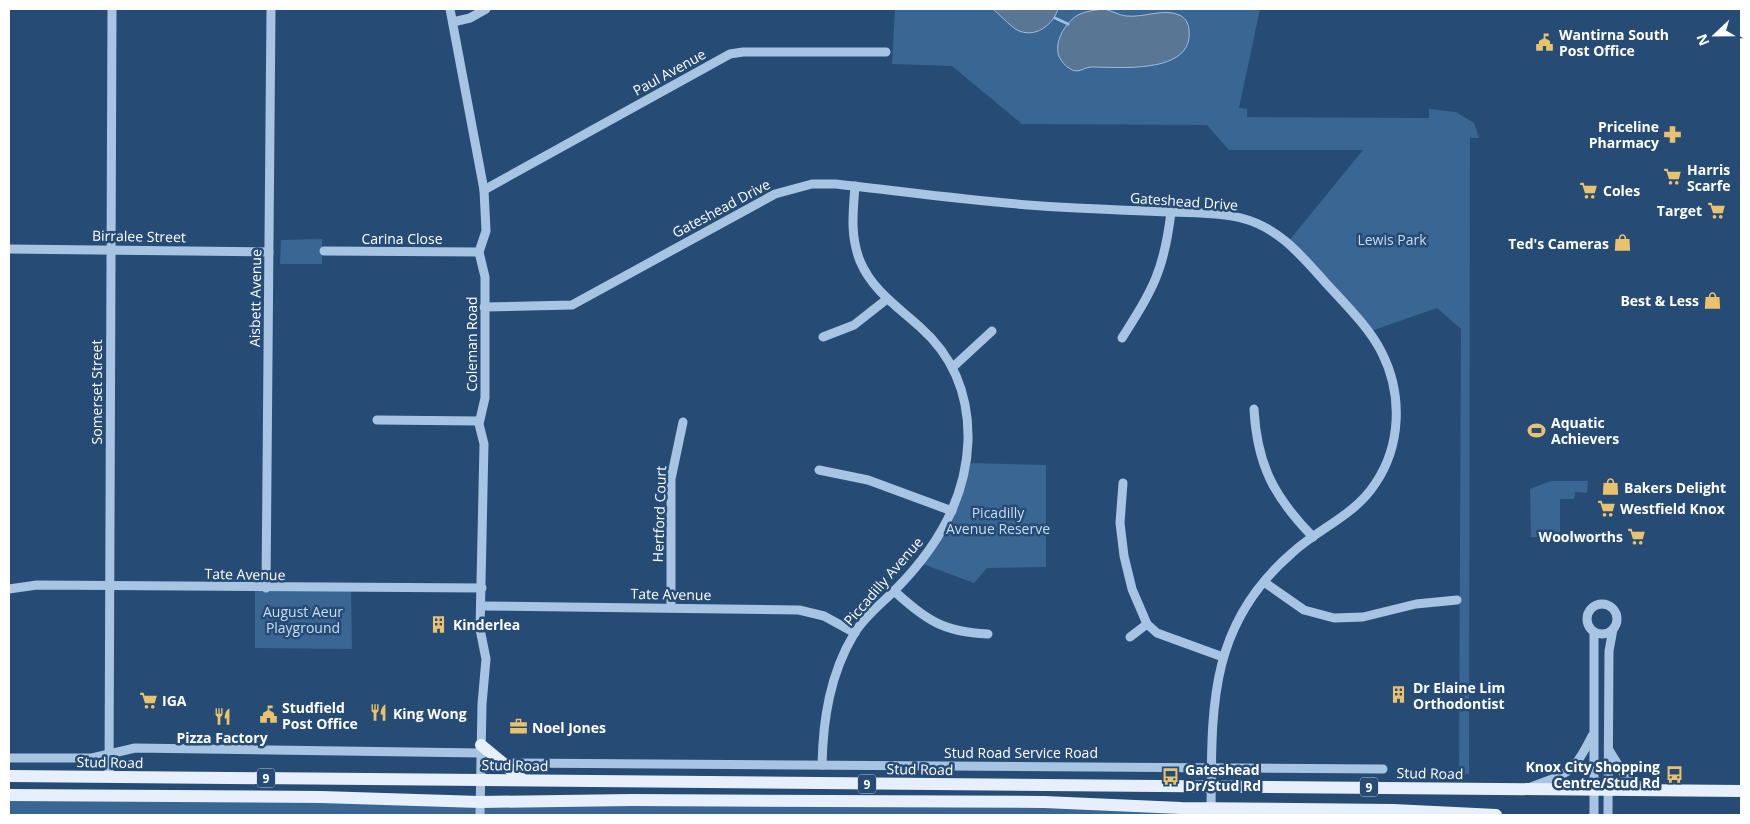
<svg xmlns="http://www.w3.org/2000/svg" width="1750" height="824" font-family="'Open Sans',sans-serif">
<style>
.green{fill:#3a6693}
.water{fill:#5a7695;stroke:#9cbfe3}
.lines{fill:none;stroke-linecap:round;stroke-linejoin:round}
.stream{stroke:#9cbfe3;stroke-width:3}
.minor{stroke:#a7c4e2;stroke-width:9}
.major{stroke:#e6effb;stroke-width:12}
.labels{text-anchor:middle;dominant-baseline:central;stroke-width:5;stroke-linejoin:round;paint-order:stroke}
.shield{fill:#264c76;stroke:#bec9d6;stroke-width:1}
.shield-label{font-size:12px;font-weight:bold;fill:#fff}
.poi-label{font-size:14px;font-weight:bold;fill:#fff;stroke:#264c76;text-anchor:start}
.street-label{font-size:14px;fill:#fff;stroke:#264c76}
.park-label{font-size:14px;fill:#c9ddf2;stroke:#264c76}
</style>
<rect width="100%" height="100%" fill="#264c76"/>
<!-- green -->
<g class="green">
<polygon points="895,9 1260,9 1239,108 1247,109 1247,117 1429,118 1429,109 1456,112 1474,123 1479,138 1470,138 1469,774 1459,775 1461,329 1437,308 1368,332 1288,242 1363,150 1229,150 1207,125 1022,124 952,66 892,64"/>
<polygon points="322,239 322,264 280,264 281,240"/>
<polygon points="966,463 1046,465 1046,567 987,568 974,583 920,563 939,537"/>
<polygon points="1551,481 1588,481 1587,493 1575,492 1574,499 1560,499 1560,538 1531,537 1530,489"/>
<polygon points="255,588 351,588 352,649 255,648"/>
<polygon points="9,797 1181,808 1187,815 9,815"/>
</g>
<!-- water -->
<g class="water">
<path d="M 993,9 L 1058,9 C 1053,25 1035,39 1017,30 C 1009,25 1000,15 993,9 Z"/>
<path d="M 1104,9 C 1112,11 1119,15 1126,16 C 1143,18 1164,8 1179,15 C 1185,17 1189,24 1189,30 C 1194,75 1118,67 1091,67 C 1086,67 1081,71 1077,71 C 1071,71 1064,65 1061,60 C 1051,46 1065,22 1078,15 C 1086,11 1096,10 1104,9 Z"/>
</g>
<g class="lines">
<!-- stream -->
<polyline class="stream" points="1055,18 1068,24"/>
<!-- minor -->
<g class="minor">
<polyline points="450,9 484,190 486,231 479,252 485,277 485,398 479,424 484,444 480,629 486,659 482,704 480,815"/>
<polyline points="453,22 470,18 486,9"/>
<polyline points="484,190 730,54 743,52 886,52"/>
<polyline points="9,249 269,252"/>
<polyline points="324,251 479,252"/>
<path d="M 484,307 L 572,305 L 775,194 L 812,184 L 836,184 C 910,192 984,203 1058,207 C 1096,209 1134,211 1172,212 C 1195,213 1218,212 1241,218 C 1278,227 1301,255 1325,282 C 1345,304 1369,327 1382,353 C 1403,395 1401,446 1375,484 C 1354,516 1319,528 1292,553 C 1206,627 1212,712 1211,815"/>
<polyline points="823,337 854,325 887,299"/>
<path d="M 1122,338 C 1153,289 1164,271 1171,212"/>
<polyline points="953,367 992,331"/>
<path d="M 1254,409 C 1257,465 1274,497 1313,537"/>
<polyline points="377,420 479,421"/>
<polyline points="819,470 868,480 952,511"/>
<polyline points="1123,483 1120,523 1124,556 1132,589 1147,624 1157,633 1223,657"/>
<polyline points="1264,582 1304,610 1334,618 1363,617 1416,604 1457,600"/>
<polyline points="266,588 271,9"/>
<polyline points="9,589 37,585 482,588"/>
<path d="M 894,591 C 927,620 942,632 988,634"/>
<circle cx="1602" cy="619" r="15"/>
<polyline points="481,606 799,610 824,616 855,633"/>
<polyline points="671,607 671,479 683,422"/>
<polyline points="1130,637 1147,624"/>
<polyline points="1609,750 1625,776 1645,790"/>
<polyline points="9,758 92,758 135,748 481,753"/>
<polyline points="514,763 1383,769"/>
<path d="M 822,765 C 823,719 830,674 854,634 C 864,617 881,604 895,590 C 935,550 966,500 968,441 C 969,397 954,357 920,327 C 898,307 872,290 860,261 C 850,236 853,212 855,186"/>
<polyline points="109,776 112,9"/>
<path d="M 1531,787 C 1570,772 1573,774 1592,736"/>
<polyline points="1594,815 1594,633"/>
<polyline points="1608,815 1609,651 1613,629"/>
</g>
<!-- major -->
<g class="major">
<polyline points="481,745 523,780"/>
<polyline points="9,776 1741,791"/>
<polyline points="9,795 321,797 480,802 632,800 1044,802 1181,808 1393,810 1496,815"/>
</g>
</g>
<!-- icons -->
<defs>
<symbol id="civic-bare" viewBox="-9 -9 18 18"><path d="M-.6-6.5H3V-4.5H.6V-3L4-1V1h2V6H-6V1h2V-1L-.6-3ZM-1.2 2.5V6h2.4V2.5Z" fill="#eac26d" stroke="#264c76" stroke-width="2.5" paint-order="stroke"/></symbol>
<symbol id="pharmacy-bare" viewBox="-9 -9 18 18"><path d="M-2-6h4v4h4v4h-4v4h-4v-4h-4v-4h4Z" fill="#eac26d" stroke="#264c76" stroke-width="2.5" paint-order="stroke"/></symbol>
<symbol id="supermarket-bare" viewBox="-9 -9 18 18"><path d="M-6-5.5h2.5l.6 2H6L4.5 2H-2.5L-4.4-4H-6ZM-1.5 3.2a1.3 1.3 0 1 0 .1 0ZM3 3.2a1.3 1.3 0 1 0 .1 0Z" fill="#eac26d" stroke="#264c76" stroke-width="2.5" paint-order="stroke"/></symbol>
<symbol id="shop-bare" viewBox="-9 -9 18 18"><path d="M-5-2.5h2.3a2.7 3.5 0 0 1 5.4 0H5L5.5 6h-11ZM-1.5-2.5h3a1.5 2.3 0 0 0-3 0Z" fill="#eac26d" stroke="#264c76" stroke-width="2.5" paint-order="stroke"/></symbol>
<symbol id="stadium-bare" viewBox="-9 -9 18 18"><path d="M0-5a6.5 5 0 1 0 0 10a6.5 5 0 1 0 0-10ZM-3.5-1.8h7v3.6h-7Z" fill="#eac26d" stroke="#264c76" stroke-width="2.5" paint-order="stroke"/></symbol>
<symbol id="building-bare" viewBox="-9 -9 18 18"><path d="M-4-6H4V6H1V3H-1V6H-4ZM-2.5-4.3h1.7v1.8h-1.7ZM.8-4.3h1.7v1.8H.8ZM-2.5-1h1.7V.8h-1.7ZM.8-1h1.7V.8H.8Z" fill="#eac26d" stroke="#264c76" stroke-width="2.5" paint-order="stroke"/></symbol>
<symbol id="restaurant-bare" viewBox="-9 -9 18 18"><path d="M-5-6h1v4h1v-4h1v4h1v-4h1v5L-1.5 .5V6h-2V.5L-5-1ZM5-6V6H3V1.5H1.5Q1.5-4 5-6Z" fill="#eac26d" stroke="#264c76" stroke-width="2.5" paint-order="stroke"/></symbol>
<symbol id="office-bare" viewBox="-9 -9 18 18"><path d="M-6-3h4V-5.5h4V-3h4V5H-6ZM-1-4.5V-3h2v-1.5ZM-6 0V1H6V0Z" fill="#eac26d" stroke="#264c76" stroke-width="2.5" paint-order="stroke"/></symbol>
<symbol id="bus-bare" viewBox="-9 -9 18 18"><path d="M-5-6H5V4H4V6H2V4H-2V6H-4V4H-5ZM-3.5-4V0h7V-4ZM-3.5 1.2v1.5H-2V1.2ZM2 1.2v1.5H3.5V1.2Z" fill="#eac26d" stroke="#264c76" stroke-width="2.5" paint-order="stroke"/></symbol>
</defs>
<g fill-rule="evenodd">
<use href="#civic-bare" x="1532" y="30" width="25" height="25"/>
<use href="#pharmacy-bare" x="1660" y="122" width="25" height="25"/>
<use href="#supermarket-bare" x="1660" y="164" width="25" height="25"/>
<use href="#supermarket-bare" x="1576" y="178" width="25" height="25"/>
<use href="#supermarket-bare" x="1704" y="198" width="25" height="25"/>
<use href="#shop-bare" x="1610" y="230" width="25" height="25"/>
<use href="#shop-bare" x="1700" y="288" width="25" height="25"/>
<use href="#stadium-bare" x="1524" y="418" width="25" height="25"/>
<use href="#shop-bare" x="1598" y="474" width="25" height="25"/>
<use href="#supermarket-bare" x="1594" y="496" width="25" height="25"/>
<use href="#supermarket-bare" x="1624" y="524" width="25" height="25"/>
<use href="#building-bare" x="426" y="612" width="25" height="25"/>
<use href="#building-bare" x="1386" y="682" width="25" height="25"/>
<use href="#supermarket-bare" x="136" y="688" width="25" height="25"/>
<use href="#restaurant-bare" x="366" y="700" width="25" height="25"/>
<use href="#civic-bare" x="256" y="702" width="25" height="25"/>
<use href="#restaurant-bare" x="210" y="704" width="25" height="25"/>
<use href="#office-bare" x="506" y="714" width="25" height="25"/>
<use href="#bus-bare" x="1662" y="762" width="25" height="25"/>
<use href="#bus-bare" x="1158" y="764" width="25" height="25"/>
</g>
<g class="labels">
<!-- shield labels -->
<g class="shield">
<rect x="257" y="768.5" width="18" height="19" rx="4"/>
<rect x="858" y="774.5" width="18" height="19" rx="4"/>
<rect x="1360" y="777.5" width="18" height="19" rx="4"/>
</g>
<g class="shield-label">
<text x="266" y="778">9</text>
<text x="867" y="784">9</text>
<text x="1369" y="787">9</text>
</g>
<!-- poi labels -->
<g class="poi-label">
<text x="1559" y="34">Wantirna South<tspan x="1559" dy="16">Post Office</tspan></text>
<text x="1659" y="126" text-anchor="end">Priceline<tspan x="1659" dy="16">Pharmacy</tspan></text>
<text x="1687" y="169">Harris<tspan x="1687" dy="16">Scarfe</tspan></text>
<text x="1603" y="190">Coles</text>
<text x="1702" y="210" text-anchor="end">Target</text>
<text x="1609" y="243" text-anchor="end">Ted's Cameras</text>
<text x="1699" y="300" text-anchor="end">Best &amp; Less</text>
<text x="1551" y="422">Aquatic<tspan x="1551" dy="16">Achievers</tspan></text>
<text x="1624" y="487">Bakers Delight</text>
<text x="1620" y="508">Westfield Knox</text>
<text x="1623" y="536" text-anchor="end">Woolworths</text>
<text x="453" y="624">Kinderlea</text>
<text x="1413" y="687">Dr Elaine Lim<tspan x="1413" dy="16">Orthodontist</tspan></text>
<text x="162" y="700">IGA</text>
<text x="282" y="707">Studfield<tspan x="282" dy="16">Post Office</tspan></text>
<text x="393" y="713">King Wong</text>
<text x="532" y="727">Noel Jones</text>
<text x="222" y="737" text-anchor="middle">Pizza Factory</text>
<text x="1660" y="766" text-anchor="end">Knox City Shopping<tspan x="1660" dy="16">Centre/Stud Rd</tspan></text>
<text x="1185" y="769">Gateshead<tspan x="1185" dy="16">Dr/Stud Rd</tspan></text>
</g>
<!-- street labels -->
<g class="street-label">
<text transform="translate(669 72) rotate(-29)">Paul Avenue</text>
<text transform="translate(1184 201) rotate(4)">Gateshead Drive</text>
<text transform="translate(721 208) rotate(-28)">Gateshead Drive</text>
<text transform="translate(139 236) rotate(1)">Birralee Street</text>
<text x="402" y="238">Carina Close</text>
<text transform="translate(255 298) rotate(-89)">Aisbett Avenue</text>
<text transform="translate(471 344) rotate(-90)">Coleman Road</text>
<text transform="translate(96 392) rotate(-90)">Somerset Street</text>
<text transform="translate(659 514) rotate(-88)">Hertford Court</text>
<text transform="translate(245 574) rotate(1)">Tate Avenue</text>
<text transform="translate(883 581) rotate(-49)">Piccadilly Avenue</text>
<text transform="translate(671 594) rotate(1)">Tate Avenue</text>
<text x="1021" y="752">Stud Road Service Road</text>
<text transform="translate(110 762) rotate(1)">Stud Road</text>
<text transform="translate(515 765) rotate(1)">Stud Road</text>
<text transform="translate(920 769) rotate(1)">Stud Road</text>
<text transform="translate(1430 773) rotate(1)">Stud Road</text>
</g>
<!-- park labels -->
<g class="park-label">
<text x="1392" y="239">Lewis Park</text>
<text x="998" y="512">Picadilly<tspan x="998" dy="16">Avenue Reserve</tspan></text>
<text x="303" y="611">August Aeur<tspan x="303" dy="16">Playground</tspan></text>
</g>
</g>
<!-- border -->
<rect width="1750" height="824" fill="none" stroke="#ffffff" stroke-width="20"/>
<!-- north arrow -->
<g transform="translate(1715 35) rotate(248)" stroke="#264c76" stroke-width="4" paint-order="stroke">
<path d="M0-4L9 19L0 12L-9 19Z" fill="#ffffff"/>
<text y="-8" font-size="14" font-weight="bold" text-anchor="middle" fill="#ffffff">N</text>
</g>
</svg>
